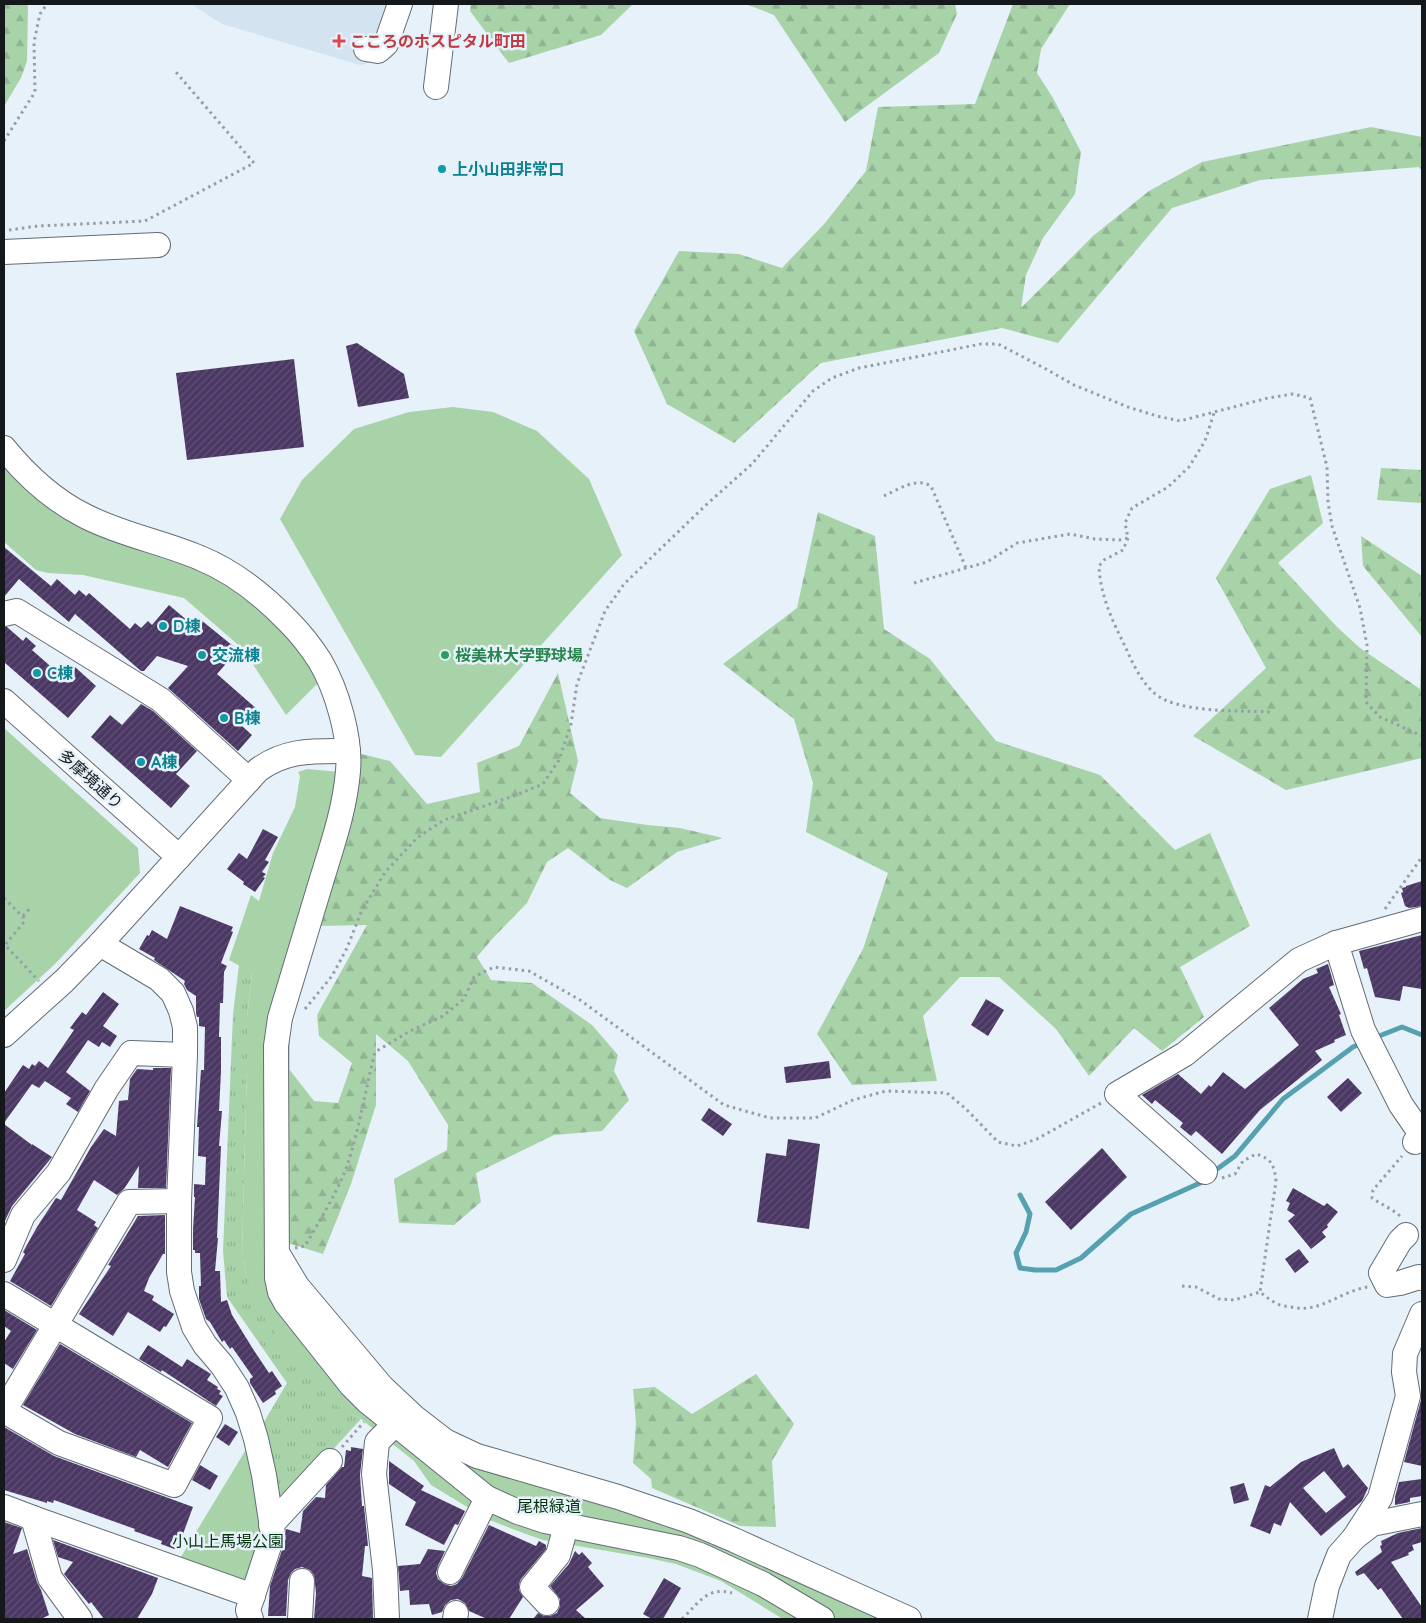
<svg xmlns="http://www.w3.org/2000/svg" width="1426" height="1623" font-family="Quicksand,'Noto Sans JP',sans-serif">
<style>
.built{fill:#d3e3f0}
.grass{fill:url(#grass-tufts)}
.forest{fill:url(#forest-firs)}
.green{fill:#a8d3a9}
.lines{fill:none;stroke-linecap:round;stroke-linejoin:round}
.stream{stroke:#56a1b0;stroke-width:5}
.building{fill:url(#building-hatch);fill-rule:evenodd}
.minor-casing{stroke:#646c74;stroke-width:26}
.path{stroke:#969da4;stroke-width:3;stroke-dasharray:2.5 4;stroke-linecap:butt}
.minor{stroke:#fff;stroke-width:24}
.health-dot{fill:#e0444e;stroke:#e7f1fa;stroke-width:2}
.culture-dot{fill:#0f9aa8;stroke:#e7f1fa;stroke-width:2}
.leisure-dot{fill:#2e9e5b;stroke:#e7f1fa;stroke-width:2}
.labels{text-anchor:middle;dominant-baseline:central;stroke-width:5;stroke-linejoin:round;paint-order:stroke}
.health-label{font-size:16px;font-weight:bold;fill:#be3a42;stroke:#e7f1fa;text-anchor:start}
.culture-label{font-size:16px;font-weight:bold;fill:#0d838f;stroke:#e7f1fa;text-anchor:start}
.leisure-label{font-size:16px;font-weight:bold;fill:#27864d;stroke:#e7f1fa;text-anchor:start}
.street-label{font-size:16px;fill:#15181b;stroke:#e7f1fa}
.park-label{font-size:16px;fill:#03350b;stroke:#e7f1fa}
</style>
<defs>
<pattern id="grass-tufts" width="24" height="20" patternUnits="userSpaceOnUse" patternTransform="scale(1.25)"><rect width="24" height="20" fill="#a8d3a9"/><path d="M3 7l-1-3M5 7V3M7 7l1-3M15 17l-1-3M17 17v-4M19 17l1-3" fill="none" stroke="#90b491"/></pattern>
<pattern id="forest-firs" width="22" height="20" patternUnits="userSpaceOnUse" patternTransform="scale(1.25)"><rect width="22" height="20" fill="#a8d3a9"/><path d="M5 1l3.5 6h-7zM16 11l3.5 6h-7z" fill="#90b491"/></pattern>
<pattern id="building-hatch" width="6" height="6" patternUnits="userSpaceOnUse" patternTransform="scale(1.25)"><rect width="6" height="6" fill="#4b3764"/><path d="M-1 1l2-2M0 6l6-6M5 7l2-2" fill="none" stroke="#615175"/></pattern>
</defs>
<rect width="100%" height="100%" fill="#e7f1fa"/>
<!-- built -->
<polygon class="built" points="191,4 411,4 392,58 360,65 222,24"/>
<!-- grass -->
<polygon class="grass" points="239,965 252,973 247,1017 247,1066 242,1252 246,1276 349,1413 361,1419 282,1505 276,1503 261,1427 287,1383 227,1297 223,1251 233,1014"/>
<!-- forest -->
<g class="forest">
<polygon points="4,4 27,4 28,7 27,61 21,78 4,106"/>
<polygon points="471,4 633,4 601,35 509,63 470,11"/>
<polygon points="746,4 955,4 957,14 939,53 845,122 774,15"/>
<polygon points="1013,4 1070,4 1041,49 1037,73 1053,98 1081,152 1075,194 1043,238 1026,275 1021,308 1093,236 1149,191 1202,162 1371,127 1422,137 1422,171 1419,167 1260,180 1172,208 1058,343 1002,328 821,363 734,443 667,404 634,331 679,251 739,254 782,268 825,223 866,171 878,107 975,104"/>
<polygon points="1381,468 1422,470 1422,503 1377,500"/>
<polygon points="1311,475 1323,523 1278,563 1337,627 1360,648 1420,689 1422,637 1363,566 1361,536 1422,576 1422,758 1286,790 1193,736 1266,668 1216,578 1270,489"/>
<polygon points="818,512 875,536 884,629 930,659 996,741 1100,775 1175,850 1210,833 1250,926 1180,967 1204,1017 1162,1051 1134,1028 1089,1076 1056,1029 999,977 960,977 923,1016 937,1081 852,1085 817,1034 863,949 888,873 806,832 813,783 794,719 723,664 797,608"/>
<polygon points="558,673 578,761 570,793 600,818 647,825 680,828 723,838 677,852 627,888 610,880 568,848 547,862 527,903 493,938 477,957 491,980 532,983 592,1025 618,1055 614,1071 629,1100 602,1131 554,1135 476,1173 481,1202 454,1225 399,1223 394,1179 447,1150 448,1125 408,1061 376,1034 376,1105 351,1184 323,1254 288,1243 289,1069 314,1101 338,1103 352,1063 319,1036 317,1015 367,925 317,926 357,753 390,761 427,804 480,792 477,763 519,746"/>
<polygon points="756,1374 794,1424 772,1461 776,1527 740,1526 652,1488 651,1479 633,1463 636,1423 633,1389 655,1387 692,1414"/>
</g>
<!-- green -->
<g class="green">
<polygon points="453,407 493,412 537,431 589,479 622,555 441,757 415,755 280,519 302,480 354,429 409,412"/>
<polygon points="4,466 25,489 44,504 81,527 106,538 174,559 229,583 293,640 320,681 286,715 243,649 184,598 83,575 48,573 36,570 4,542"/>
<polygon points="4,728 138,848 140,873 56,963 4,1011"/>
<polygon points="307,769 340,772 290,1005 288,1243 290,1258 366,1362 448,1436 742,1536 924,1619 783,1619 721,1581 676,1564 648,1558 543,1540 515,1530 487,1519 431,1485 414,1461 361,1419 349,1413 336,1405 274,1332 258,1308 246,1276 242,1252 247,1066 247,1017 252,973 229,960 251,895 259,901 273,853 295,807 300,776 298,772"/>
<polygon points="250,1443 263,1536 250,1579 242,1583 179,1560"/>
</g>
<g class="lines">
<!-- stream -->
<g class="stream">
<polyline points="1374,1038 1402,1027 1422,1035"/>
<polyline points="1213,1172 1235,1156 1283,1099 1353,1047 1362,1043"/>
<polyline points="1020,1195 1030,1214 1026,1232 1016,1253 1020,1268 1035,1270 1056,1270 1081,1258 1131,1214 1200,1183 1205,1179"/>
</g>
</g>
<!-- building -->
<g class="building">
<polygon points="357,343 404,374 409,398 358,407 346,346"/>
<polygon points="294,359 304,447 187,460 176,373"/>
<polygon points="4,547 51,586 57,579 75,595 79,590 86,596 89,593 130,629 135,623 141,628 148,621 152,625 169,605 195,627 201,620 238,650 217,674 257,709 242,726 252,735 238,751 168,688 188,666 157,656 144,671 141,671 75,614 69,622 19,579 4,597"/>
<polygon points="4,627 7,627 23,641 26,637 36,646 32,650 65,679 75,667 96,686 68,718 4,662"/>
<polygon points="141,704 153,711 197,751 176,774 190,786 171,808 91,737 110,715 122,725"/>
<polygon points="263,829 278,837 265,860 269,862 262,872 266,874 263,877 265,878 255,892 243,884 244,882 227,869 239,853 247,859"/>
<polygon points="1422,881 1422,906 1409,908 1405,906 1401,893 1403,892 1402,888 1406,887 1406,886"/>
<polygon points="180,906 233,927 231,931 233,932 221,963 227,966 224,972 223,1003 220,1003 219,1037 221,1037 221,1071 219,1111 222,1111 219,1146 221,1146 217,1238 218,1238 215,1271 220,1271 221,1302 227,1300 232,1315 253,1349 269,1373 272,1371 282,1386 275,1391 276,1394 263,1403 250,1383 250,1379 253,1377 232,1347 230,1349 224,1340 222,1342 210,1322 206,1319 199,1299 199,1286 201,1286 200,1253 195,1253 195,1250 193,1250 193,1230 195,1197 194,1197 194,1184 205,1185 206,1157 198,1156 199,1127 197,1127 201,1070 204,1070 205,1027 199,1026 199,1017 197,1017 196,1013 196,996 187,990 184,984 185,981 154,960 155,958 139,949 147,935 149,936 152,930 167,939"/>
<polygon points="1422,935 1422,989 1403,986 1400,1001 1375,997 1367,968 1364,969 1359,951"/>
<polygon points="1328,964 1334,985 1329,987 1341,1014 1339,1015 1346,1035 1334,1040 1335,1042 1315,1051 1322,1060 1260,1110 1222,1154 1196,1131 1191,1136 1180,1127 1183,1123 1155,1100 1152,1104 1142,1095 1178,1074 1201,1094 1209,1085 1211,1087 1223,1072 1245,1089 1299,1045 1269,1008 1303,979 1318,973 1316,969"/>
<polygon points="103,992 119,1004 103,1026 117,1036 110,1047 102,1042 99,1047 88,1040 66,1072 90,1091 78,1112 66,1104 71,1098 45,1081 39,1088 32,1084 4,1123 4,1093 23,1065 29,1069 32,1064 35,1066 39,1061 48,1068 74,1030 70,1028 82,1012 86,1015"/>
<polygon points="986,999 1004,1010 988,1036 971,1025"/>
<polygon points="829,1061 831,1078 786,1083 784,1067"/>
<polygon points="153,1068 171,1068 166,1188 138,1188 139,1166 124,1189 117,1195 94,1180 77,1210 96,1222 94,1225 98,1228 51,1306 10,1281 25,1254 23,1252 37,1227 56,1198 61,1200 91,1147 104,1129 116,1136 119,1101 128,1100 130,1079 137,1069 153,1070"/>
<polygon points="1348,1078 1362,1093 1341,1112 1327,1097"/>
<polygon points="709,1108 732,1124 723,1136 701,1120"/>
<polygon points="4,1124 32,1145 32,1144 52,1157 12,1206 4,1223"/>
<polygon points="788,1139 820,1144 809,1229 757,1222 766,1153 786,1156"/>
<polygon points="1102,1148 1127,1177 1071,1230 1045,1202"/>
<polygon points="1293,1188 1324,1206 1327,1203 1338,1212 1327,1225 1328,1227 1322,1232 1326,1237 1311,1249 1288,1221 1295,1215 1287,1210 1290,1203 1286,1201"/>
<polygon points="165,1215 165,1254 163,1254 149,1278 144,1291 154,1296 152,1300 174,1314 166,1327 164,1326 160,1332 128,1312 113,1336 79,1314 111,1266 108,1265 138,1216"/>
<polygon points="1299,1249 1309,1262 1295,1273 1285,1259"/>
<polygon points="4,1310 37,1330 13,1369 4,1363 4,1342 11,1331 4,1326"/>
<polygon points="60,1344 192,1423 168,1467 140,1450 136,1457 75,1434 23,1405"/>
<polygon points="148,1345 182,1367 187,1359 211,1374 207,1380 218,1387 217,1389 221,1391 219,1394 223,1396 216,1406 162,1370 161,1372 139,1359"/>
<polygon points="1421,1389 1422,1390 1422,1466 1404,1462 1421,1400"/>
<polygon points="225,1424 238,1432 229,1446 216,1437"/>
<polygon points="4,1427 54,1456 193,1507 177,1550 161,1544 162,1541 134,1531 135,1529 54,1500 53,1503 47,1501 47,1503 4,1490"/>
<polygon points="351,1447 363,1449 360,1475 362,1506 364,1506 368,1546 365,1546 362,1576 372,1578 373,1619 314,1619 316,1593 314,1575 310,1570 302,1567 295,1569 291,1573 288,1580 286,1616 268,1616 270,1586 286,1538 286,1529 300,1533 303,1511 316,1497 325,1498 326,1485 342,1467 344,1467 346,1450 351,1451"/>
<path d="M 1334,1448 L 1343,1468 L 1348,1464 L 1368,1488 L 1362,1501 L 1321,1536 L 1290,1502 L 1281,1526 L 1274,1523 L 1270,1534 L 1250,1526 L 1265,1485 L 1270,1487 L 1301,1462 ZM 1324,1471 L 1346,1497 L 1326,1513 L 1303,1488 Z"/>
<polygon points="389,1461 424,1486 421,1490 465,1511 458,1525 455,1524 444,1545 405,1525 416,1502 389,1484"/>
<polygon points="200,1465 218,1476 210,1490 192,1480"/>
<polygon points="1422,1479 1422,1496 1410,1498 1410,1502 1395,1505 1395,1497 1399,1482"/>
<polygon points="1244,1483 1249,1500 1234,1504 1230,1487"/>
<polygon points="4,1522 22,1528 13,1554 27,1549 37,1582 41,1590 49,1615 41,1619 4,1619"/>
<polygon points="489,1525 536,1546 539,1541 546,1545 546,1549 521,1579 519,1584 519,1590 523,1597 509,1619 487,1619 469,1611 465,1603 458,1599 451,1600 445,1605 442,1612 432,1615 429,1604 410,1605 409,1590 400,1591 398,1566 420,1564 428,1549 445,1551 438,1566 436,1573 438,1579 444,1584 451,1586 457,1584 462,1578"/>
<polygon points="1422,1528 1422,1542 1412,1545 1414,1550 1408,1553 1409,1555 1391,1562 1422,1607 1422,1619 1403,1619 1381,1588 1378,1590 1364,1573 1357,1576 1355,1572 1382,1552 1380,1546 1382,1545 1381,1541 1398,1533"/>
<polygon points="53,1540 158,1578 152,1594 137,1619 104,1619 91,1602 89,1604 64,1574 73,1562 58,1557"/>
<polygon points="575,1551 579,1555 582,1552 592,1563 588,1567 604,1586 576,1610 586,1619 533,1619 538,1613 544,1616 550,1616 557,1613 560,1606 560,1599 550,1586 569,1564"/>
<polygon points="664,1578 681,1588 663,1619 652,1619 643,1614"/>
</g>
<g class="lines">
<defs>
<g id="minor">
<polyline points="366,49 378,51 386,44 400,4"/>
<polyline points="436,87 446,4"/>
<polyline points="4,252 158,245"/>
<path d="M 4,448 C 26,475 53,500 85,516 C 122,535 163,542 200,558 C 235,572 263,595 289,622 C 301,634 311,647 320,661 C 337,690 351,738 348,771 C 345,809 332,846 321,882 C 307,927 294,973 280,1018 L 276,1046 L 277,1278 L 280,1292 L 286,1303 L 351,1385 L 368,1402 L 487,1498 L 518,1512 L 545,1521 L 679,1548 L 700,1555 L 763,1584 L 822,1619"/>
<polyline points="4,614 17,611 161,700 249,780"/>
<polyline points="4,701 179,857"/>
<polyline points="1336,943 1363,1030 1401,1105 1421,1134 1415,1142"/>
<polyline points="100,944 159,979 173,993 181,1011 185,1027 185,1055 179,1201 179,1272 182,1291 194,1327 205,1345 222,1365 237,1388 248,1413 256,1439 264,1475 273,1534 248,1610 251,1619"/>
<path d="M 4,1035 L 64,981 L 100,944 L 258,770 C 286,749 315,751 348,751"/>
<polyline points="1205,1172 1117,1094 1185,1054 1299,960 1336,943 1422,919"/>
<polyline points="1406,1235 1400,1241 1381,1273 1387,1285 1400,1283 1419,1277 1422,1278"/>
<polyline points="279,1256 297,1286 382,1387 414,1417 445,1441 477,1456 618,1497 689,1521 734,1540 909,1619"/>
<polyline points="4,1260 23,1215 59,1172 107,1088 131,1053 185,1055"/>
<polyline points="4,1294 210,1418 174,1485 59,1443 4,1411 129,1202 179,1201"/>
<polyline points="4,1507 33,1518"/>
<polyline points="271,1525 330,1461"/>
<polyline points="1354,1538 1380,1498 1408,1396 1404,1372 1405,1354 1422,1314"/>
<polyline points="450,1572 487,1498"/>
<polyline points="547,1603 532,1587 558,1555 566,1526"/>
<polyline points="80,1619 50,1578 33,1518 253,1596"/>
<polyline points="300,1619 302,1581"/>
<polyline points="387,1619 385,1570 374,1474 377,1442 394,1425"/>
<polyline points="455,1619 456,1613"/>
<polyline points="1320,1619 1327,1586 1339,1555 1354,1538 1372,1524 1422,1514"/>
</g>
</defs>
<!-- minor casing -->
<use href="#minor" class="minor-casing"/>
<!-- path -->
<g class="path">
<polyline points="4,141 35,92 34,42 40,14 47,4"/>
<polyline points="9,230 38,226 145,221 254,163 175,71"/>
<path d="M 884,496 C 899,489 916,477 931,486 L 966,568"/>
<path d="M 1128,538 L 1123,550 L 1104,560 L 1099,566 C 1100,593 1111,618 1123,642 C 1131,659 1138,677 1152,691 C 1174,714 1239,710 1270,712"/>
<polyline points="914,583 987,562 1017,543 1070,534 1095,539 1119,540 1128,538 1125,523 1132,508 1168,487 1189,467 1205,441 1214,413"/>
<polyline points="4,898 24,918 24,922 5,945 39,981"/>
<polyline points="1385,909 1422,857"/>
<polyline points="23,916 31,907"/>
<polyline points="305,1009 332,976 347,948 362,910 386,871 418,837 444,820 516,795 543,784 559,760 571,724 577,684 605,611 624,584 707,504 752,464 813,391 832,378 859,368 981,344 998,344 1046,369 1074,385 1128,407 1157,416 1180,421 1268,398 1293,394 1310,398 1327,467 1328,502 1332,526 1360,608 1367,645 1366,702 1380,717 1422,736"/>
<path d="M 1222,1178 L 1235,1174 L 1243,1161 L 1256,1154 C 1272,1159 1274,1165 1276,1181 L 1260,1292"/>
<path d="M 1400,1216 C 1391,1208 1382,1205 1372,1198 L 1373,1190 L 1402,1156"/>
<path d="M 295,1248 L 305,1246 C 320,1220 340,1188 349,1160 C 360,1124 366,1088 375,1052 L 410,1031 L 443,1016 L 464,999 L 474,977 L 494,967 L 529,971 L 580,1000 L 724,1105 L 770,1118 L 815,1118 L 853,1100 L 886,1091 L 947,1093 L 966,1109 L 998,1142 L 1017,1146 L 1037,1139 L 1101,1103"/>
<path d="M 1182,1286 L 1196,1287 L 1219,1299 L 1234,1300 L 1260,1292 C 1265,1296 1270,1300 1276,1303 C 1280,1306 1286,1306 1291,1307 C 1320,1314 1340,1291 1368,1287"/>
<polyline points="342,1447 364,1422"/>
<path d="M 682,1619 C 699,1603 707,1586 732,1593"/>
</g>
<!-- minor -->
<use href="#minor" class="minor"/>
</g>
<!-- markers -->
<path class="health-dot" d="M336.5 33.5h5v5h5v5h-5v5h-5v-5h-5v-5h5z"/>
<g class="culture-dot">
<circle cx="442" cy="169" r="5"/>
<circle cx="163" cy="626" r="5"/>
<circle cx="202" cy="655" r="5"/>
<circle cx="37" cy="673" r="5"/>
<circle cx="224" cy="718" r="5"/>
<circle cx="141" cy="762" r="5"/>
</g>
<circle class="leisure-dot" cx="445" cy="655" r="5"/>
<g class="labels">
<!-- health labels -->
<g class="health-label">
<text x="350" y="41">こころのホスピタル町田</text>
</g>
<!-- culture labels -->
<g class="culture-label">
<text x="452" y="169">上小山田非常口</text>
<text x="173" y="626">D棟</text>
<text x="212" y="655">交流棟</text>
<text x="47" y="673">C棟</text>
<text x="234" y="718">B棟</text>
<text x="151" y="762">A棟</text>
</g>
<!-- leisure labels -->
<g class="leisure-label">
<text x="455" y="655">桜美林大学野球場</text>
</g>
<!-- street labels -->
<g class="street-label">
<text transform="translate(91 779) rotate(42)">多摩境通り</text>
</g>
<!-- park labels -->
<g class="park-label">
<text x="549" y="1506">尾根緑道</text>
<text x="228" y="1541">小山上馬場公園</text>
</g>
</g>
<!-- border -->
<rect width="1426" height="1623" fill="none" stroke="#15181b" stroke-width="10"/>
</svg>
